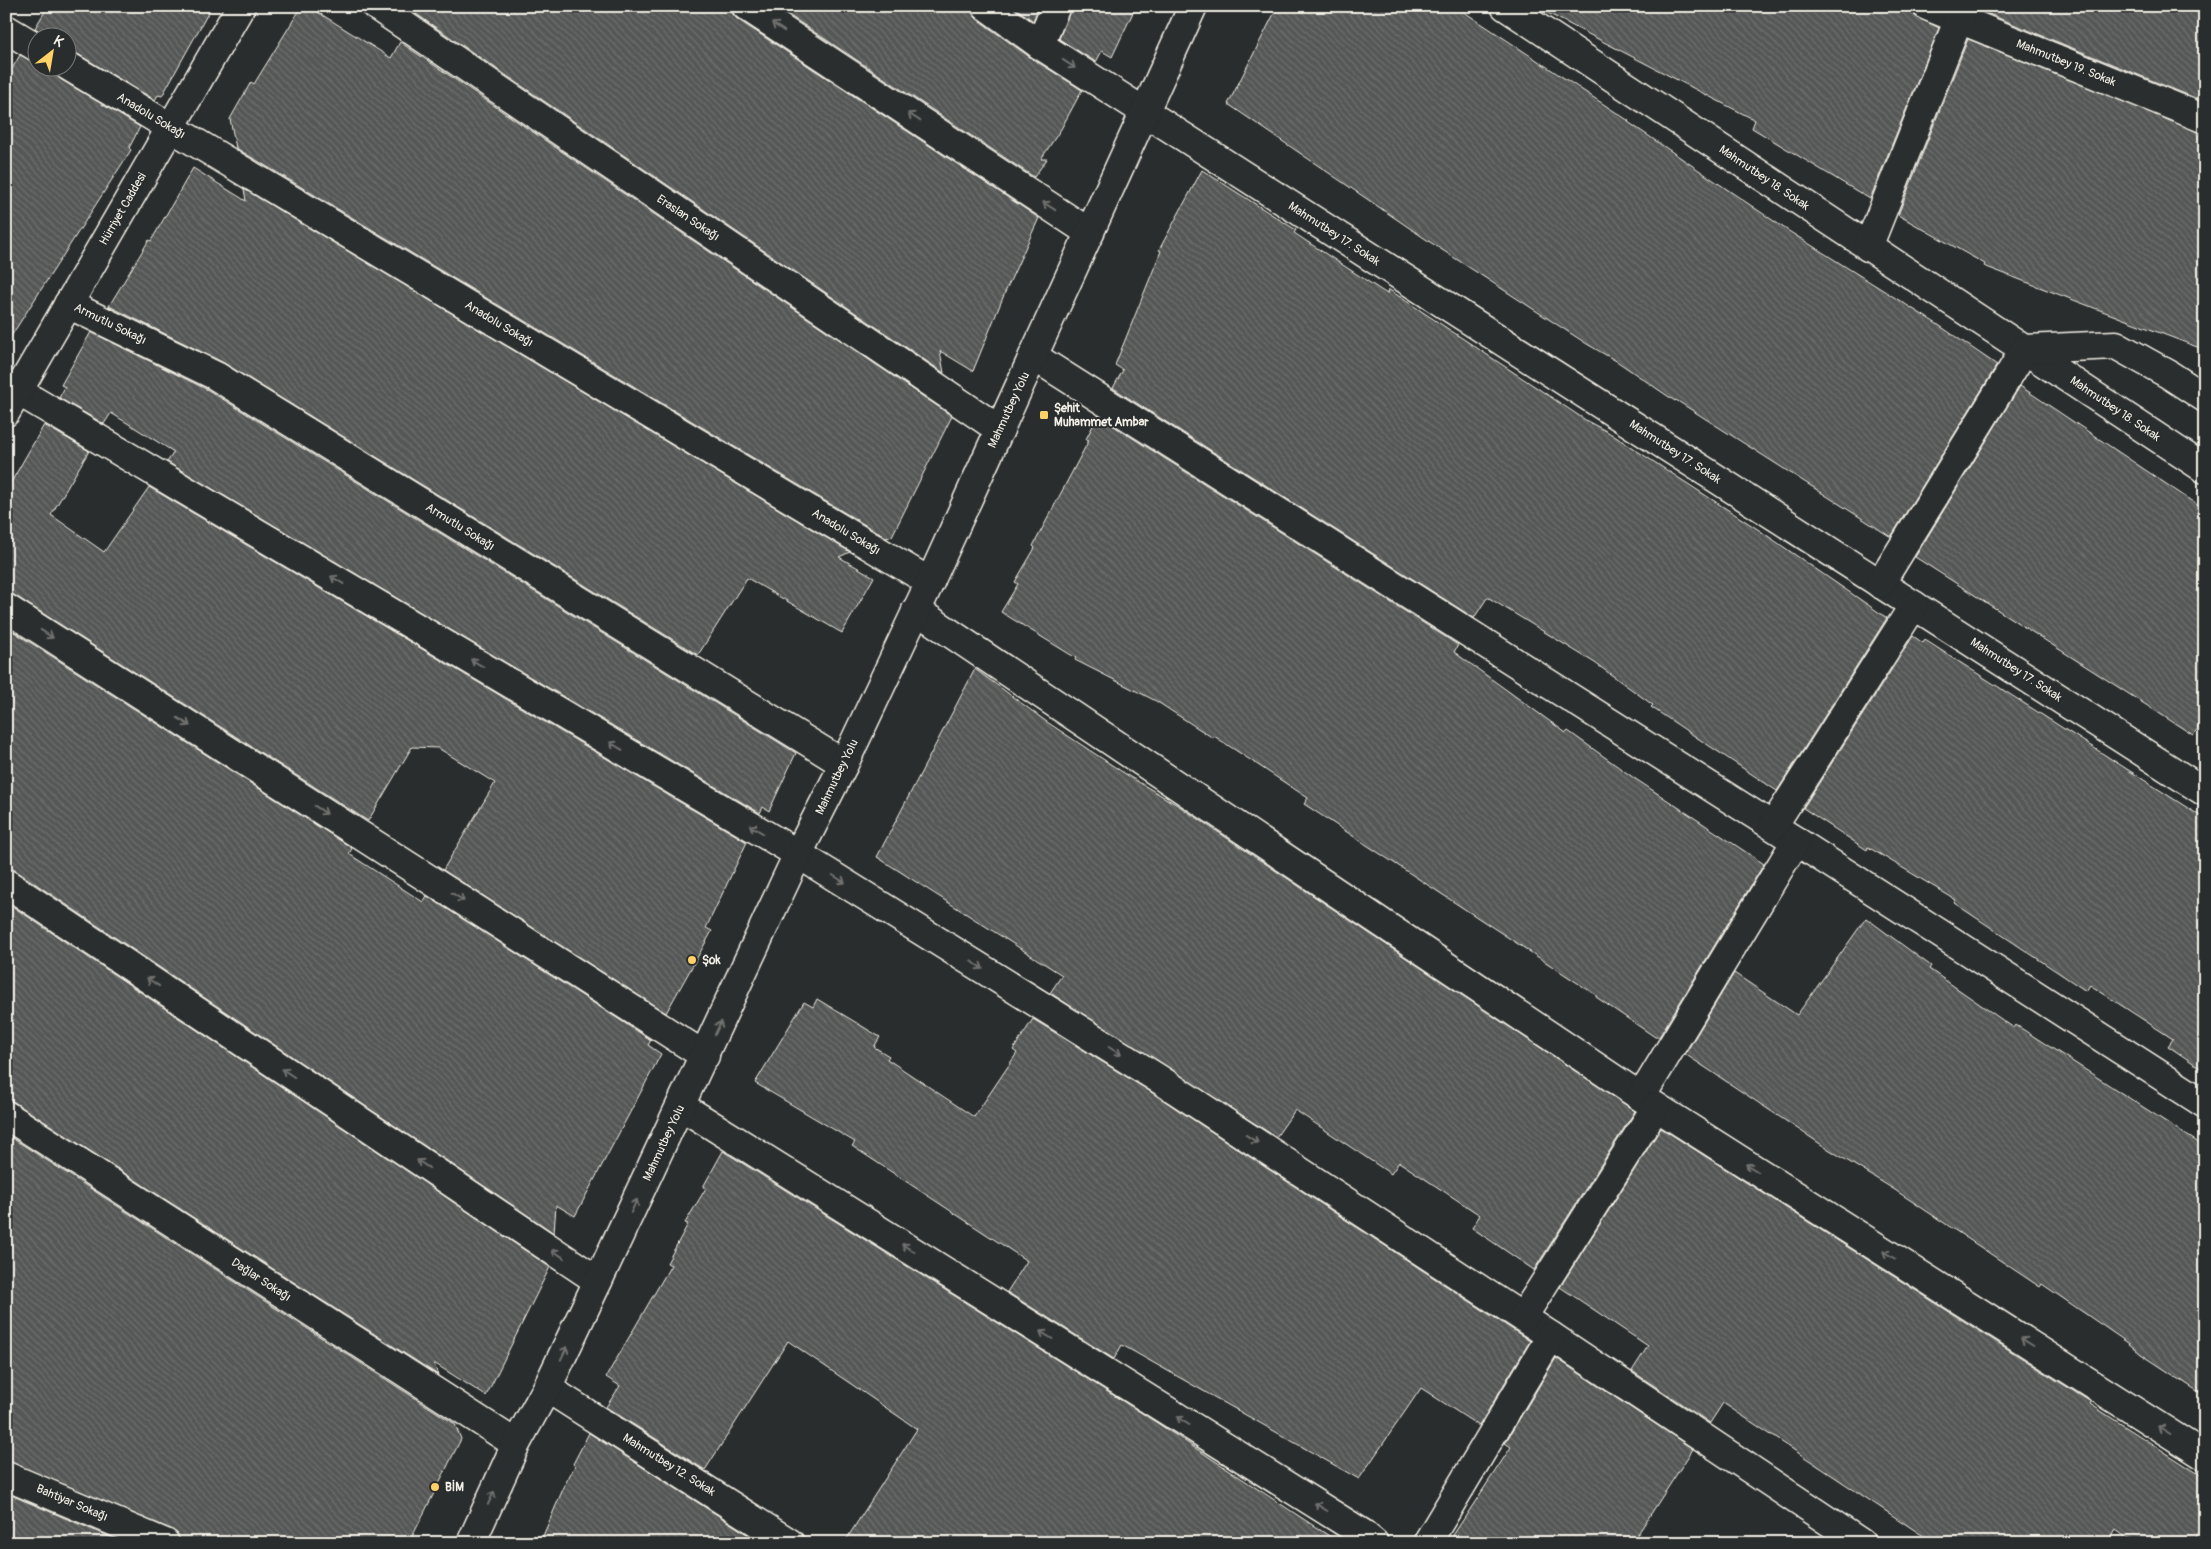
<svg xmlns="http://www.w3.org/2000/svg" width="2211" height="1549" font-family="Pangolin,sans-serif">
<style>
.building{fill:url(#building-back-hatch);stroke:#f4f1e8}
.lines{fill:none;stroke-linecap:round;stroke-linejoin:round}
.minor-casing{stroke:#f4f1e8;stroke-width:31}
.secondary-casing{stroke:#f4f1e8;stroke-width:31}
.minor{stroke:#2a2d2e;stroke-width:28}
.secondary{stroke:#2a2d2e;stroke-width:28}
.oneway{stroke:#71726f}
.poi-dot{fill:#ffd166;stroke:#2a2d2e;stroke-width:2}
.labels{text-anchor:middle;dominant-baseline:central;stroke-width:4;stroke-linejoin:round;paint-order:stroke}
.street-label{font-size:12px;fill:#f4f1e8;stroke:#2a2d2e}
.poi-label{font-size:12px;font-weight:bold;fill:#f4f1e8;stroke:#2a2d2e;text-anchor:start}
</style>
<defs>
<pattern id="building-back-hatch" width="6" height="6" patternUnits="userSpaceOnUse" patternTransform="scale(1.25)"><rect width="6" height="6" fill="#555756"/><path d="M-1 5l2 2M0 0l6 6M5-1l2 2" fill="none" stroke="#6e706e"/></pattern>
</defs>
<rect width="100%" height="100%" fill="#2a2d2e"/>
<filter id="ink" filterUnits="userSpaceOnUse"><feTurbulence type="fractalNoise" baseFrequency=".02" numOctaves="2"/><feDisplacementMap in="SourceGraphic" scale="10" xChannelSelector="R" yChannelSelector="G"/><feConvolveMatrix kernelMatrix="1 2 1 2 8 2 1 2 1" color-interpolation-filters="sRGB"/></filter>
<g filter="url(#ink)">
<!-- building -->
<g class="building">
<polygon points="48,6 212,6 162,96 158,95 155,100 76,53 68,50 68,38 49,38 35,28"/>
<polygon points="302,6 308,6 391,58 400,42 952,416 892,536 887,538 236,148 230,119 251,82 254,84"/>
<polygon points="421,6 731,6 732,13 737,19 1039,218 1006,290 973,371 940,351 944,373 416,14"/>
<polygon points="775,6 971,6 972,13 977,19 1031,58 1082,90 1061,129 1041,159 1047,159 1034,177"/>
<polygon points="1013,6 1039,6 1033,21"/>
<polygon points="1071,6 1136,6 1112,57 1102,51 1096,62 1059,39"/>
<polygon points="1278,6 1455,6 1629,121 1628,122 1787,230 1937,324 1997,365 1891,537 1676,400 1675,401 1618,362 1587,344 1430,242 1228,104"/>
<polygon points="1534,6 1912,6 1915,16 1939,28 1870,199 1752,128 1755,120"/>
<polygon points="1979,6 2205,6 2205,102 1979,10"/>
<polygon points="1968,39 2205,134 2205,350 1984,266 1985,264 1898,215"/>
<polygon points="20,55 38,64 38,68 53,68 55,74 60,79 140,127 129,148 131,150 6,344 6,79"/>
<polygon points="193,168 246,201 244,189 850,552 839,557 874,577 842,633 747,578 698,655 224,363 109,306 149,240 151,241"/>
<polygon points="1202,170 1296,230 1294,233 1387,294 1388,289 1587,421 1608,432 1759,530 1887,618 1777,791 1651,707 1653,705 1595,663 1489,598 1487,598 1474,618 1113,388 1123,370 1115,365 1161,251 1159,250"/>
<polygon points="91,332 208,390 796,753 769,811 763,807 760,813 167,462 174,452 111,413 104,424 59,398 65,387 61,385"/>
<polygon points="2020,386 2205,510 2205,718 2193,735 1915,557"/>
<polygon points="1098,416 1458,645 1454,652 1566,733 1568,731 1634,778 1764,864 1659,1037 1655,1037 1596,997 1596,995 1304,804 1308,798 1214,736 1213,738 1156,701 1075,660 1076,658 1001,612 1018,584 1015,582 1035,548 1033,546 1089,440 1086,439"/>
<polygon points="44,425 89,451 51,515 104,552 149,487 747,842 706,928 712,931 666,1013 443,870 495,783 438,748 412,747 368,821 14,595 6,592 6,491"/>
<polygon points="6,627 352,848 349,854 423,902 427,896 651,1040 648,1045 661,1054 575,1216 556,1205 554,1233 15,870 6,868"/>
<polygon points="1913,636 1923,643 1925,640 2205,819 2205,1071 2168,1046 2173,1039 2090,985 2086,991 1954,903 1956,900 1868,847 1867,850 1803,808"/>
<polygon points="975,669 1047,722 1130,777 1179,806 1635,1111 1534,1270 1472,1228 1480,1215 1399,1162 1391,1174 1295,1110 1276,1137 1050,993 1062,975 877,857"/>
<polygon points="6,902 550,1267 486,1396 434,1363 438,1375 14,1102 6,1099"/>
<polygon points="1866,918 1931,966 1929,969 2014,1028 2016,1025 2205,1147 2205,1396 2141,1354 2128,1343 2042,1284 2040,1287 1895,1190 1825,1147 1685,1054 1734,973 1797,1015"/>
<polygon points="817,999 880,1037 874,1047 889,1056 887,1059 974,1117 1017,1053 1013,1050 1033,1019 1151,1092 1530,1341 1479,1426 1421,1388 1359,1479 1122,1345 1114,1359 1007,1292 1027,1261 852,1146 855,1142 755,1083 804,1002 813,1007"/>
<polygon points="1661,1128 2086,1399 2091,1402 2090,1404 2205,1478 2205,1522 2192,1543 2134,1543 2116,1530 2108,1543 1934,1543 1723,1403 1710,1423 1632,1371 1648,1346 1560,1287"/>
<polygon points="6,1134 455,1424 461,1439 409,1543 180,1543 178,1534 171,1529 6,1461"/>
<polygon points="723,1151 1145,1415 1340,1543 844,1543 917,1429 788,1341 705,1470 606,1407 620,1386 606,1377 671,1265 667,1263 688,1224 685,1223 706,1188 703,1187"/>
<polygon points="1556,1358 1693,1449 1632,1543 1448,1543 1511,1447 1505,1443"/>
<polygon points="589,1433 761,1543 540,1543 566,1482 575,1466 573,1464"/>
<polygon points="6,1493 124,1543 6,1543"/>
</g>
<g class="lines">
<defs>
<g id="minor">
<polyline points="376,6 1000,430"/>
<polyline points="746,6 1090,233"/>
<polyline points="986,6 1040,45 1145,112 2205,792"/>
<polyline points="1505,6 2205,469"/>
<polyline points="1927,6 2205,119"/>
<polyline points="6,29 38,48"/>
<polyline points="1040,45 1056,6"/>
<polyline points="68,66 930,582"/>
<polyline points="1868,247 1964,6"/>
<polyline points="68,304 216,376 844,764"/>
<polyline points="1033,356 1796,841 2205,1104"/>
<polyline points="6,384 798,854 1159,1079 1551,1336 1861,1543"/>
<polyline points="6,412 241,6"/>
<polyline points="1880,584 2025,349 2116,345 2168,374 2205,398"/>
<polyline points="6,608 705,1056"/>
<polyline points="916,610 1641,1097 2205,1456"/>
<polyline points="1773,826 1914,605"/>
<polyline points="6,883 598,1281"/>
<polyline points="1641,1097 1796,841"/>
<polyline points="681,1106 1362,1533 1374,1543"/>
<polyline points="6,1115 516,1444"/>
<polyline points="1523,1317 1656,1107"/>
<polyline points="547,1388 790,1543"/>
<polyline points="6,1476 165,1543"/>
<polyline points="1427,1543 1551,1336"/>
</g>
<polyline id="secondary" points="471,1543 516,1444 547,1388 598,1281 798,854 844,764 930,582 1193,6"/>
</defs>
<!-- minor casing -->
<use href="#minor" class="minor-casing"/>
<!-- secondary casing -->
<use href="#secondary" class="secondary-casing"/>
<!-- minor -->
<use href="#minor" class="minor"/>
<!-- secondary -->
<use href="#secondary" class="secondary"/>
</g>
<!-- one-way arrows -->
<defs><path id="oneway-shaft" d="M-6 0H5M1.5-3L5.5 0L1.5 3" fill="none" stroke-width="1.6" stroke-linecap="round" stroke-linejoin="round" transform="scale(1.25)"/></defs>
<g class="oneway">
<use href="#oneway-shaft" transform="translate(778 27) rotate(-147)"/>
<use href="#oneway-shaft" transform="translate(1069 64) rotate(33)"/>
<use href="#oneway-shaft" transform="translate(914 117) rotate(-147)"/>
<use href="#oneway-shaft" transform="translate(1049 206) rotate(-147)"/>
<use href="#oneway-shaft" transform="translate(337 580) rotate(-149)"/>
<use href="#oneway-shaft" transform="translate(47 634) rotate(33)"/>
<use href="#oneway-shaft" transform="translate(477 663) rotate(-149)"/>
<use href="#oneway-shaft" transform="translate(184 722) rotate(33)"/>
<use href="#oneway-shaft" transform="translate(616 746) rotate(-149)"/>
<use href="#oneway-shaft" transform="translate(321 810) rotate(33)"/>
<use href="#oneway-shaft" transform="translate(756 829) rotate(-149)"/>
<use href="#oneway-shaft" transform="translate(839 879) rotate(32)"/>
<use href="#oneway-shaft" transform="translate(458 897) rotate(33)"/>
<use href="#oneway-shaft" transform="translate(977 965) rotate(32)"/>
<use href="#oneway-shaft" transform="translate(153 982) rotate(-146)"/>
<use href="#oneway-shaft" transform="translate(718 1028) rotate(-65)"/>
<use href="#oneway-shaft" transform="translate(1115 1051) rotate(32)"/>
<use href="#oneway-shaft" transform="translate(288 1073) rotate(-146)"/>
<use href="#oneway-shaft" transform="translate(1252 1139) rotate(33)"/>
<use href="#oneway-shaft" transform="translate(423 1164) rotate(-146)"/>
<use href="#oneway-shaft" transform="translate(1752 1168) rotate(-148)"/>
<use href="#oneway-shaft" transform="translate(634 1206) rotate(-65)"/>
<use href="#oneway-shaft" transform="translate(908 1248) rotate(-148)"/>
<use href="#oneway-shaft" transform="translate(558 1254) rotate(-146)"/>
<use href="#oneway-shaft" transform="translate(1889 1255) rotate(-148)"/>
<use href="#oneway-shaft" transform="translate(1046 1335) rotate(-148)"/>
<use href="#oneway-shaft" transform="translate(2027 1342) rotate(-148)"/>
<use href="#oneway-shaft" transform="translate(564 1353) rotate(-64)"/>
<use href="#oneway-shaft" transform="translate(1183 1421) rotate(-148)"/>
<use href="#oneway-shaft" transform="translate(2164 1430) rotate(-148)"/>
<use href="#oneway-shaft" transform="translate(491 1498) rotate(-65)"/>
<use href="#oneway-shaft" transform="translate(1321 1507) rotate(-148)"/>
</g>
</g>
<!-- markers -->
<g class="poi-dot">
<rect x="1039" y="410" width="10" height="10" rx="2.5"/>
<circle cx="692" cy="960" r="5"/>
<circle cx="435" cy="1487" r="5"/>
</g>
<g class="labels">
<!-- street labels -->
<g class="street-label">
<text transform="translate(2066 63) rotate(22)">Mahmutbey 19. Sokak</text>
<text transform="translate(151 116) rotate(31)">Anadolu Sokağı</text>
<text transform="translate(1764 178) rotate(34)">Mahmutbey 18. Sokak</text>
<text transform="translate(123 209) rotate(-60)">Hürriyet Caddesi</text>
<text transform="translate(688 218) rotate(34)">Eraslan Sokağı</text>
<text transform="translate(1334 234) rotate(33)">Mahmutbey 17. Sokak</text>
<text transform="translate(110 324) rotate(26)">Armutlu Sokağı</text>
<text transform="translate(499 324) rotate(31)">Anadolu Sokağı</text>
<text transform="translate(2115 409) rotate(34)">Mahmutbey 18. Sokak</text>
<text transform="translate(1009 410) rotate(-65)">Mahmutbey Yolu</text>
<text transform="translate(1675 452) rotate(33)">Mahmutbey 17. Sokak</text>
<text transform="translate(460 527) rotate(32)">Armutlu Sokağı</text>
<text transform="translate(846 532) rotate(31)">Anadolu Sokağı</text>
<text transform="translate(2016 670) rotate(33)">Mahmutbey 17. Sokak</text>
<text transform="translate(837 777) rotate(-64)">Mahmutbey Yolu</text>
<text transform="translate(664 1143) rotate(-65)">Mahmutbey Yolu</text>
<text transform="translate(261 1280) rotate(33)">Dağlar Sokağı</text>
<text transform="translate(669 1465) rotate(32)">Mahmutbey 12. Sokak</text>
<text transform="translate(72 1503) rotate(23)">Bahtiyar Sokağı</text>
</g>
<!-- poi labels -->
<g class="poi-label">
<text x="1054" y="408">Şehit<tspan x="1054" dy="14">Muhammet Ambar</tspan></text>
<text x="702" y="960">Şok</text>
<text x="445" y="1487">BİM</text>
</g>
</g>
<!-- margin -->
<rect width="2211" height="1549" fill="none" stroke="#2a2d2e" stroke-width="25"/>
<rect x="12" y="12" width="2186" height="1524" fill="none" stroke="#f4f1e8" stroke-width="2" filter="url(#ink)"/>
<!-- north arrow -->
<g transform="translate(52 52) rotate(31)"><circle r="24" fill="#2a2d2e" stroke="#7b7b78"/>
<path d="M0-4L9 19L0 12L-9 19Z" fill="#ffd166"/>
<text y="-8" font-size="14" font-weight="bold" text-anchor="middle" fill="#f4f1e8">K</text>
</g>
</svg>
